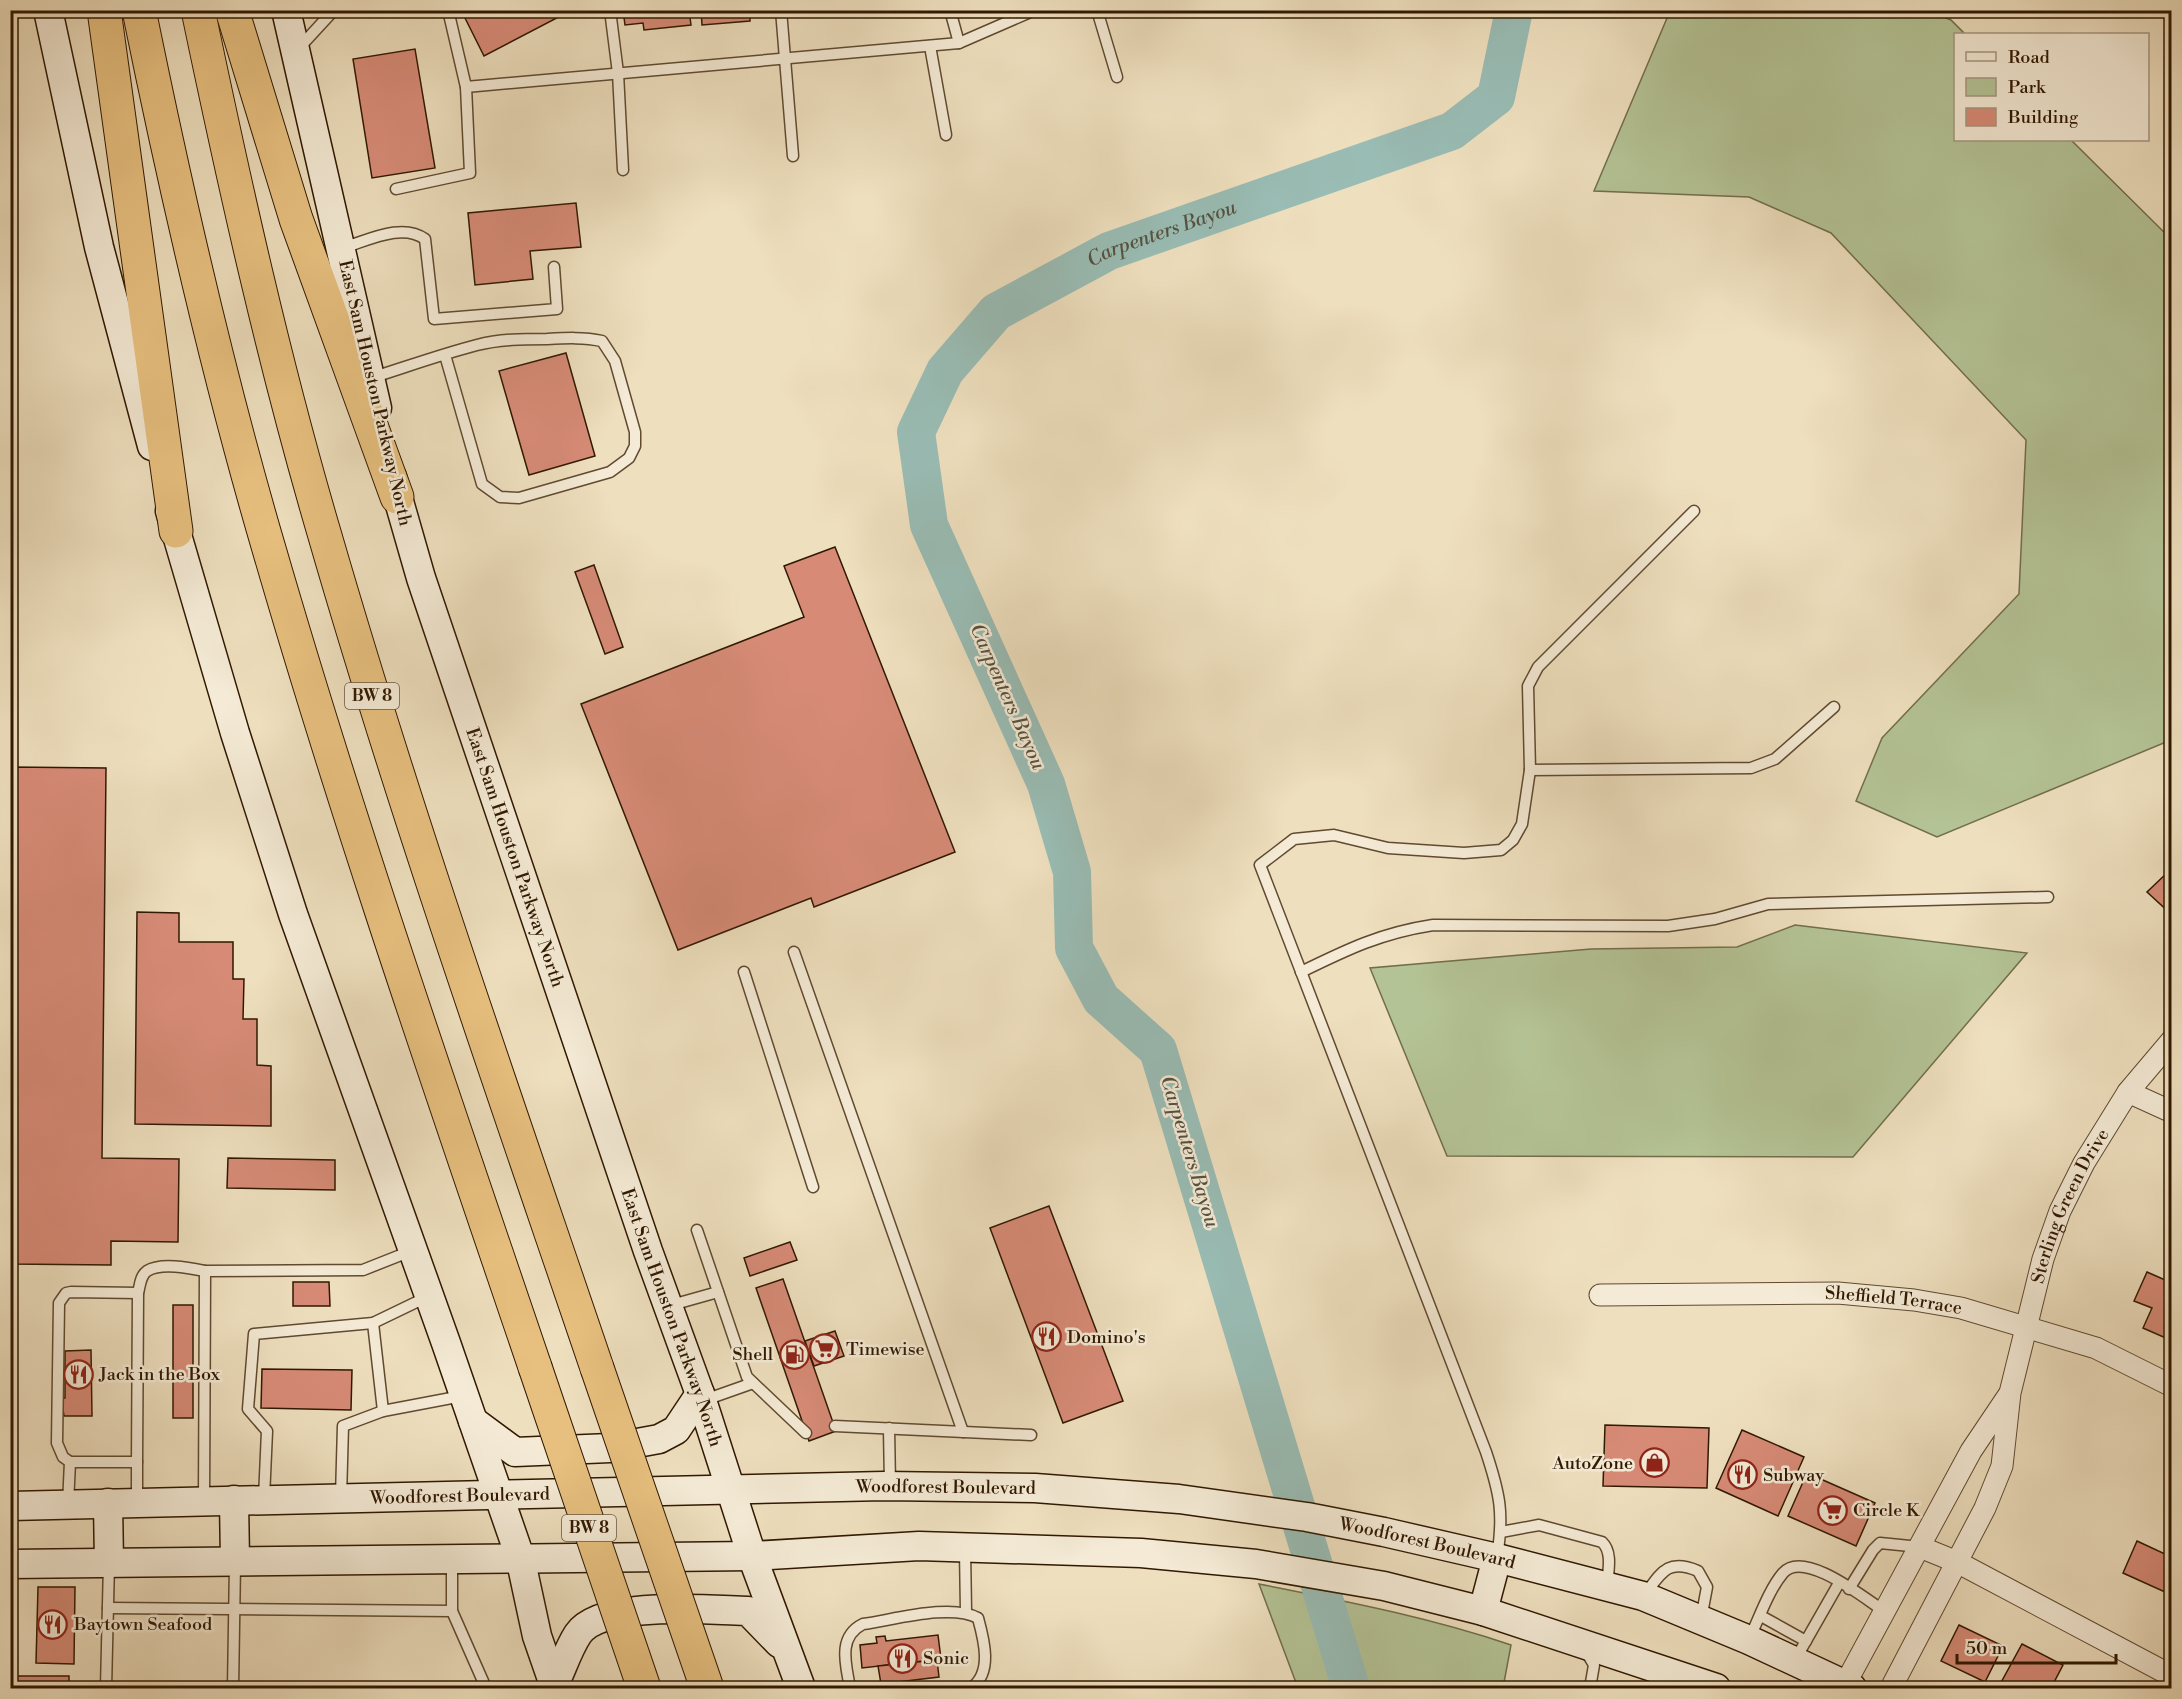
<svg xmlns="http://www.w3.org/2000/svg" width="2182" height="1699" font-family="'Libre Bodoni',serif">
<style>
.green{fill:#b4c395;stroke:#726e4b;stroke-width:1.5}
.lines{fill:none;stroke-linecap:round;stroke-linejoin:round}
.river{stroke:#99bcb4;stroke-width:38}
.building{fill:#d78b77;stroke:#301801;stroke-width:1.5}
.service-casing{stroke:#604a30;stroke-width:13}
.minor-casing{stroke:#604a30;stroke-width:23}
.secondary-casing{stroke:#301801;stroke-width:31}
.motorway-casing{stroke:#301801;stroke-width:35}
.service{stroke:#f4ead5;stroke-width:10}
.minor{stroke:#f4ead5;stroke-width:21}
.secondary{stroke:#f4ead5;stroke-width:28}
.motorway{stroke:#e7c07f;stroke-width:33}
.motorway-bridge-casing{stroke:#301801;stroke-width:35;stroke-linecap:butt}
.motorway-bridge{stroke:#e7c07f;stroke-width:33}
.labels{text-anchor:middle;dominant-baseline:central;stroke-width:5;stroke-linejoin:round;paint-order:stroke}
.shield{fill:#f4ead5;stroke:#6b5741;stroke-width:1.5}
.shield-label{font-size:16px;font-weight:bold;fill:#301801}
.street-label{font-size:18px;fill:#301801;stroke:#f4ead5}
.poi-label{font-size:18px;fill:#301801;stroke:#f4ead5;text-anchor:start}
.water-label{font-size:20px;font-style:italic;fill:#555140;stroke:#f4ead5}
</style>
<rect width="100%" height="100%" fill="#eedfbe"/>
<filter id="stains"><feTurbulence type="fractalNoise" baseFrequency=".00333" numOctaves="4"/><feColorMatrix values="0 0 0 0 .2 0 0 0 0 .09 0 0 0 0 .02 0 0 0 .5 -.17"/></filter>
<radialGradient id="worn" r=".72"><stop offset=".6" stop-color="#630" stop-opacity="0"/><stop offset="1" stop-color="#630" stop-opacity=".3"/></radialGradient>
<!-- green -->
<g class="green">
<polygon points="1928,11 1951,20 1965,34 1956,34 1956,140 2071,140 2172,240 2171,740 1937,837 1856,801 1882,738 2019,594 2026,440 1831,233 1749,197 1594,191 1670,11"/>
<polygon points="1795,925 2027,953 1853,1157 1447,1156 1370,968 1591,949 1737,947"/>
<path d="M 1259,1584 C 1344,1601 1429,1617 1511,1645 L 1503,1688 L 1298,1688 Z"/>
</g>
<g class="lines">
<!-- river -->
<path class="river" id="s1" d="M 1351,1688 L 1158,1050 L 1101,999 L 1074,948 L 1072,872 L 1046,784 L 929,525 L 916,432 L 945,371 L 996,312 L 1109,251 L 1452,131 L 1496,97 L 1514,10"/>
</g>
<!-- building -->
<g class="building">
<polygon points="461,10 572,10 484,56"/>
<polygon points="623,10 689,10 691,25 644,30 643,23 625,25"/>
<polygon points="701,10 767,10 767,12 750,14 750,21 702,25"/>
<polygon points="415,49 435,168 372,178 353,59"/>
<polygon points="576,203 581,247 530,251 533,279 475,285 468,213"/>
<polygon points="566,353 595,456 529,475 499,371"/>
<polygon points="835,547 955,852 814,907 811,898 678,950 581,704 804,617 784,566"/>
<polygon points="594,565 623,647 605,654 575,572"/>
<polygon points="10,767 106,768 102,1158 179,1159 178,1242 111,1241 111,1265 10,1264"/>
<polygon points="2168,872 2172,875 2172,915 2147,892"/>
<polygon points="137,912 179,913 179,942 233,942 233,979 244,979 243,1019 257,1019 257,1065 271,1066 271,1126 135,1124"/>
<polygon points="228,1158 335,1160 335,1190 227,1188"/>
<polygon points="1049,1206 1123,1401 1063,1423 990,1228"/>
<polygon points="790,1242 797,1260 750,1276 744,1258"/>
<polygon points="2147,1272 2172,1283 2172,1330 2168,1339 2143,1328 2152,1308 2134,1301"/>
<polygon points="783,1279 836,1431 809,1441 756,1288"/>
<polygon points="293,1282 329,1282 330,1306 293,1306"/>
<rect x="173" y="1305" width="20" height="113"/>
<polygon points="835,1331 844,1356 814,1366 805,1341"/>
<polygon points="91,1350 92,1416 64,1416 61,1399 65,1398 65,1351"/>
<polygon points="262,1369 352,1370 351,1410 261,1408"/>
<polygon points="1605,1425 1709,1428 1707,1488 1603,1486"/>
<polygon points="1742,1430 1804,1457 1778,1516 1716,1488"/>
<polygon points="1807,1473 1875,1503 1856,1546 1788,1516"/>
<polygon points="2137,1541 2167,1555 2172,1544 2172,1577 2165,1592 2123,1573"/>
<polygon points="38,1587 75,1587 74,1664 36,1663"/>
<polygon points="1959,1625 2003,1646 1985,1682 1941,1661"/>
<polygon points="938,1635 941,1659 862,1668 860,1645 877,1643 876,1637 885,1636 886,1641"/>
<polygon points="2022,1644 2063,1665 2051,1688 1998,1688"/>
<polygon points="937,1660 939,1677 881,1684 878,1666"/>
<polygon points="14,1676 69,1676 69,1688 13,1688"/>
</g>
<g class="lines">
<defs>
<g id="service">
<polyline points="448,10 466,87 959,43 1035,10"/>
<polyline points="610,10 618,73 623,170"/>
<polyline points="781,10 793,156"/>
<polyline points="950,10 959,43"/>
<polyline points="1097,10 1117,77"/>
<polyline points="930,46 946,135"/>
<polyline points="299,48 334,10"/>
<polyline points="396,189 470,173 466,87"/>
<path d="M 342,248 C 367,241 402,222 425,239 L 434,319 L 557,309 L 554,267"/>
<path d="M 371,378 C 406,367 442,354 477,345 C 500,339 524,339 547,339 C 566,338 584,337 602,341 L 615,361 L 635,432 L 635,446 L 629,458 L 610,472 L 519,498 L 500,497 L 482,484 L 445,355"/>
<polyline points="1530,770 1751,768 1775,759 1834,707"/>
<polyline points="794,952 963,1432"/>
<polyline points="744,972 813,1187"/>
<path d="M 1301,972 C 1348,949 1381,933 1433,925 L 1668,926 L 1715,919 L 1768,904 L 2048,897"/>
<polyline points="697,1230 747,1377 806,1433"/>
<polyline points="668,1306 718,1292"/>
<polyline points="373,1323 383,1411"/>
<polyline points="702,1401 753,1383"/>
<polyline points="835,1426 1031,1435"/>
<polyline points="889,1428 890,1485"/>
<polyline points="70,1462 63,1457 57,1443 59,1303 66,1293 71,1292 138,1293"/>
<path d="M 137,1462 L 138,1293 C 140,1286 140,1276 147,1271 C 161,1262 190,1268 205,1271"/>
<polyline points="341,1497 343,1426 383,1411 462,1396"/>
<polyline points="264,1498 267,1431 248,1409 254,1334 373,1323 429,1296"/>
<polyline points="204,1501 205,1271 363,1270 411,1251"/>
<polyline points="68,1504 70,1462 137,1462 137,1501"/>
<path d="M 1501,1532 L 1539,1525 L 1602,1542 C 1613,1552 1608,1572 1607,1586"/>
<polyline points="965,1550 966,1612"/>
<path d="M 1497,1557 C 1504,1514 1500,1494 1486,1452 L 1260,865 L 1294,839 L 1334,835 L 1388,848 L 1464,853 L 1501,850 L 1513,840 L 1522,824 L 1530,770 L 1528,686 L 1538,667 L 1694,511"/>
<polyline points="452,1562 452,1611 486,1688"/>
<polyline points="1849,1589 1873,1550 1880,1543 1920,1547"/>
<path d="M 1644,1596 C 1661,1573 1667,1558 1698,1571 L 1707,1587 L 1701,1619"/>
<polyline points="108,1608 452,1611"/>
<polyline points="1761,1616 1806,1641"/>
<path d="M 1749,1639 C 1759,1619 1768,1591 1783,1573 C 1804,1549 1864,1598 1884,1611"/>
<polyline points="1585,1650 1594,1665 1590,1688"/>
<polyline points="1795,1660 1839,1583"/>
<polyline points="106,1688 109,1563"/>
<polyline points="233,1688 235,1563"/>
<path d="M 850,1688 C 846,1665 837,1637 863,1624 C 893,1620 951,1603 978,1618 C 984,1640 993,1673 971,1688"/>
</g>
<g id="minor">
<polyline points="2128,1092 2172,1112"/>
<path id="s2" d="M 1600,1295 L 1838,1293 L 1914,1300 L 1961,1308 L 2096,1348 L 2172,1386"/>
<polyline points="1920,1547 1957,1562 2172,1676"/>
<polyline points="1843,1688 1971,1451 2008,1396"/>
<path id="s3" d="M 1891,1688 L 1985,1508 L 2002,1466 L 2010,1393 L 2043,1259 L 2060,1211 L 2084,1163 L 2128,1092 L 2172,1040"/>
</g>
<g id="secondary">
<polyline points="48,10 99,247 152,446"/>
<polyline points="286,10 377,408"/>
<path id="s4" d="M 392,477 L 421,578 L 648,1251 L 700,1394 L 752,1556 L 801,1688"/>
<polyline points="170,511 235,733 293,914 446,1343 520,1557 537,1636 555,1688"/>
<polyline points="473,1421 515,1452 610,1448 659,1439 676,1430 700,1394"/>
<polyline points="234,1500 235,1561"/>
<polyline points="108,1503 109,1563"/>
<path id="s5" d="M 10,1506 L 884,1486 L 1035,1488 L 1179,1499 L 1307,1517 L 1384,1532 L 1497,1558 L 1643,1596 L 1749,1640 L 1852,1688"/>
<polyline points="10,1564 752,1556 919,1546 1141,1553 1256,1564 1384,1586 1483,1611 1716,1688"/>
<polyline points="1483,1611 1497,1558"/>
<path d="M 554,1685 C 562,1669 568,1649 578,1634 C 601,1600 709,1610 748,1611 L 779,1643"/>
</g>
<g id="motorway">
<polyline points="104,10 176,531"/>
<path d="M 139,10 C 176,192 217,372 269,549 C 349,825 443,1096 535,1367"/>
<path d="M 198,10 C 235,187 274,363 325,536 C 406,816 503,1091 597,1368"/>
<polyline points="232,10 296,219 397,497"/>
</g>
</defs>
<!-- service casing -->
<use href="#service" class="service-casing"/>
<!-- minor casing -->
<use href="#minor" class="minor-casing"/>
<!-- secondary casing -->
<use href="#secondary" class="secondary-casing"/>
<!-- motorway casing -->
<use href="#motorway" class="motorway-casing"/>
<!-- service -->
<use href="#service" class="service"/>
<!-- minor -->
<use href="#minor" class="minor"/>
<!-- secondary -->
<use href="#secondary" class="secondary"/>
<!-- motorway -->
<use href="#motorway" class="motorway"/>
<defs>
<g id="motorway-bridge">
<polyline points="535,1367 644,1688"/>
<polyline points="597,1368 707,1688"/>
</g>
</defs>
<!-- motorway-bridge casing -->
<use href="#motorway-bridge" class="motorway-bridge-casing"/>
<!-- motorway-bridge -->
<use href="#motorway-bridge" class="motorway-bridge"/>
</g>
<!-- icons -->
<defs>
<symbol id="restaurant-ring" viewBox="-11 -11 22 22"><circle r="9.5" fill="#f4ead5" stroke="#8f2418" stroke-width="1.5"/><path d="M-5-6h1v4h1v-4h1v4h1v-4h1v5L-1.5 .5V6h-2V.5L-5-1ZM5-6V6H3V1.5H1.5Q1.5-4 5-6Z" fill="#8f2418"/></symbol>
<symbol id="supermarket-ring" viewBox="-11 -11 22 22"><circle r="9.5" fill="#f4ead5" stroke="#8f2418" stroke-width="1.5"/><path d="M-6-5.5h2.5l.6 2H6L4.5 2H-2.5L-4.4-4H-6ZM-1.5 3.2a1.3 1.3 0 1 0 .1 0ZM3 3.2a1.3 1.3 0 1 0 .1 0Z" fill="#8f2418"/></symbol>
<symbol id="fuel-ring" viewBox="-11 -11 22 22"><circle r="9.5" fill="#f4ead5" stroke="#8f2418" stroke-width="1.5"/><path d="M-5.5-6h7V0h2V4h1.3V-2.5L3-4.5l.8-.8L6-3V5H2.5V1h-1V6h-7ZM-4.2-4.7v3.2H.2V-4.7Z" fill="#8f2418"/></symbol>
<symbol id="shop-ring" viewBox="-11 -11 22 22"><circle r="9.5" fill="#f4ead5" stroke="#8f2418" stroke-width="1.5"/><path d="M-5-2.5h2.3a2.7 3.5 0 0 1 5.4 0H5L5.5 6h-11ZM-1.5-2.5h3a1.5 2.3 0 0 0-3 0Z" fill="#8f2418"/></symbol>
</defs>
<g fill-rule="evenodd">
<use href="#restaurant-ring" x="1030" y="1320" width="33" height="33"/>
<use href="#supermarket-ring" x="808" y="1332" width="33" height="33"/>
<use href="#fuel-ring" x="778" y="1338" width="33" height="33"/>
<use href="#restaurant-ring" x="62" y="1358" width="33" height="33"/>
<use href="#shop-ring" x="1638" y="1446" width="33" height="33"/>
<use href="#restaurant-ring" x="1726" y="1458" width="33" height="33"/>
<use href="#supermarket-ring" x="1816" y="1494" width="33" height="33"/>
<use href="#restaurant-ring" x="36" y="1608" width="33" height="33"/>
<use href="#restaurant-ring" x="886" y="1642" width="33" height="33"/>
</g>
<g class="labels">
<!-- shield labels -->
<g class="shield">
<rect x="345" y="683" width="54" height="26" rx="4.5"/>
<rect x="562" y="1515" width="54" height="26" rx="4.5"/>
</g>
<g class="shield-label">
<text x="372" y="696">BW 8</text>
<text x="589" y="1528">BW 8</text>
</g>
<!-- street labels -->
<g class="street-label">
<text transform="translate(375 393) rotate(77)">East Sam Houston Parkway North</text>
<text stroke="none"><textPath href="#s4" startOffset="400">East Sam Houston Parkway North</textPath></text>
<text stroke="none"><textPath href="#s3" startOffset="519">Sterling Green Drive</textPath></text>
<text stroke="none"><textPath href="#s2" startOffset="294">Sheffield Terrace</textPath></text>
<text stroke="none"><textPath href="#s4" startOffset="886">East Sam Houston Parkway North</textPath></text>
<text stroke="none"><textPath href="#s5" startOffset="936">Woodforest Boulevard</textPath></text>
<text stroke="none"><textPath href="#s5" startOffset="450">Woodforest Boulevard</textPath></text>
<text stroke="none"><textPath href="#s5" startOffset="1422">Woodforest Boulevard</textPath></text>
</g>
<!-- poi labels -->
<g class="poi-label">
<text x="1067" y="1337">Domino's</text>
<text x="846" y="1349">Timewise</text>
<text x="773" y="1354" text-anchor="end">Shell</text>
<text x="99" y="1374">Jack in the Box</text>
<text x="1633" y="1463" text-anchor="end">AutoZone</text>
<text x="1763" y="1475">Subway</text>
<text x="1853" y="1510">Circle K</text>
<text x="74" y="1624">Baytown Seafood</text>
<text x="923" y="1658">Sonic</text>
</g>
<!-- water labels -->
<g class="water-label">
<text stroke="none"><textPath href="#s1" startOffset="1676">Carpenters Bayou</textPath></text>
<text transform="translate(1007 697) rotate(66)">Carpenters Bayou</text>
<text transform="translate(1189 1152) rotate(73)">Carpenters Bayou</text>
</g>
</g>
<!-- margin -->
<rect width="2182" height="1699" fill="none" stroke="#eedfbe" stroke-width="36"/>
<rect x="12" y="12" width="2158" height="1675" fill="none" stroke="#301801" stroke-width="3"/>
<rect x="18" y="18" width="2146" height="1663" fill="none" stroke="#301801" stroke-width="1.5"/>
<!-- legend -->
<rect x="1954" y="33" width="195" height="108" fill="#f4ead5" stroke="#a69680" stroke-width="1.5"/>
<rect x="1966" y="52" width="30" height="9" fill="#f4ead5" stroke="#a69680" stroke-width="1.5"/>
<text x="2008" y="63" font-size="18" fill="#301801">Road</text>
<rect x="1966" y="78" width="30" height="18" fill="#b4c395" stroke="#a69680" stroke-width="1.5"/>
<text x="2008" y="93" font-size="18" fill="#301801">Park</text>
<rect x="1966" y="108" width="30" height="18" fill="#d78b77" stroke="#a69680" stroke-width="1.5"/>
<text x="2008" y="123" font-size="18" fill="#301801">Building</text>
<!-- scale -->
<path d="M1957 1654v9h159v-9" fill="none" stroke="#301801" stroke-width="3"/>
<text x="1966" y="1654" font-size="18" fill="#301801" stroke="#f4ead5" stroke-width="4.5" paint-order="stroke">50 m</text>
<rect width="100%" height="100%" filter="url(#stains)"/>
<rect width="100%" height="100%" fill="url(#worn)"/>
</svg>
